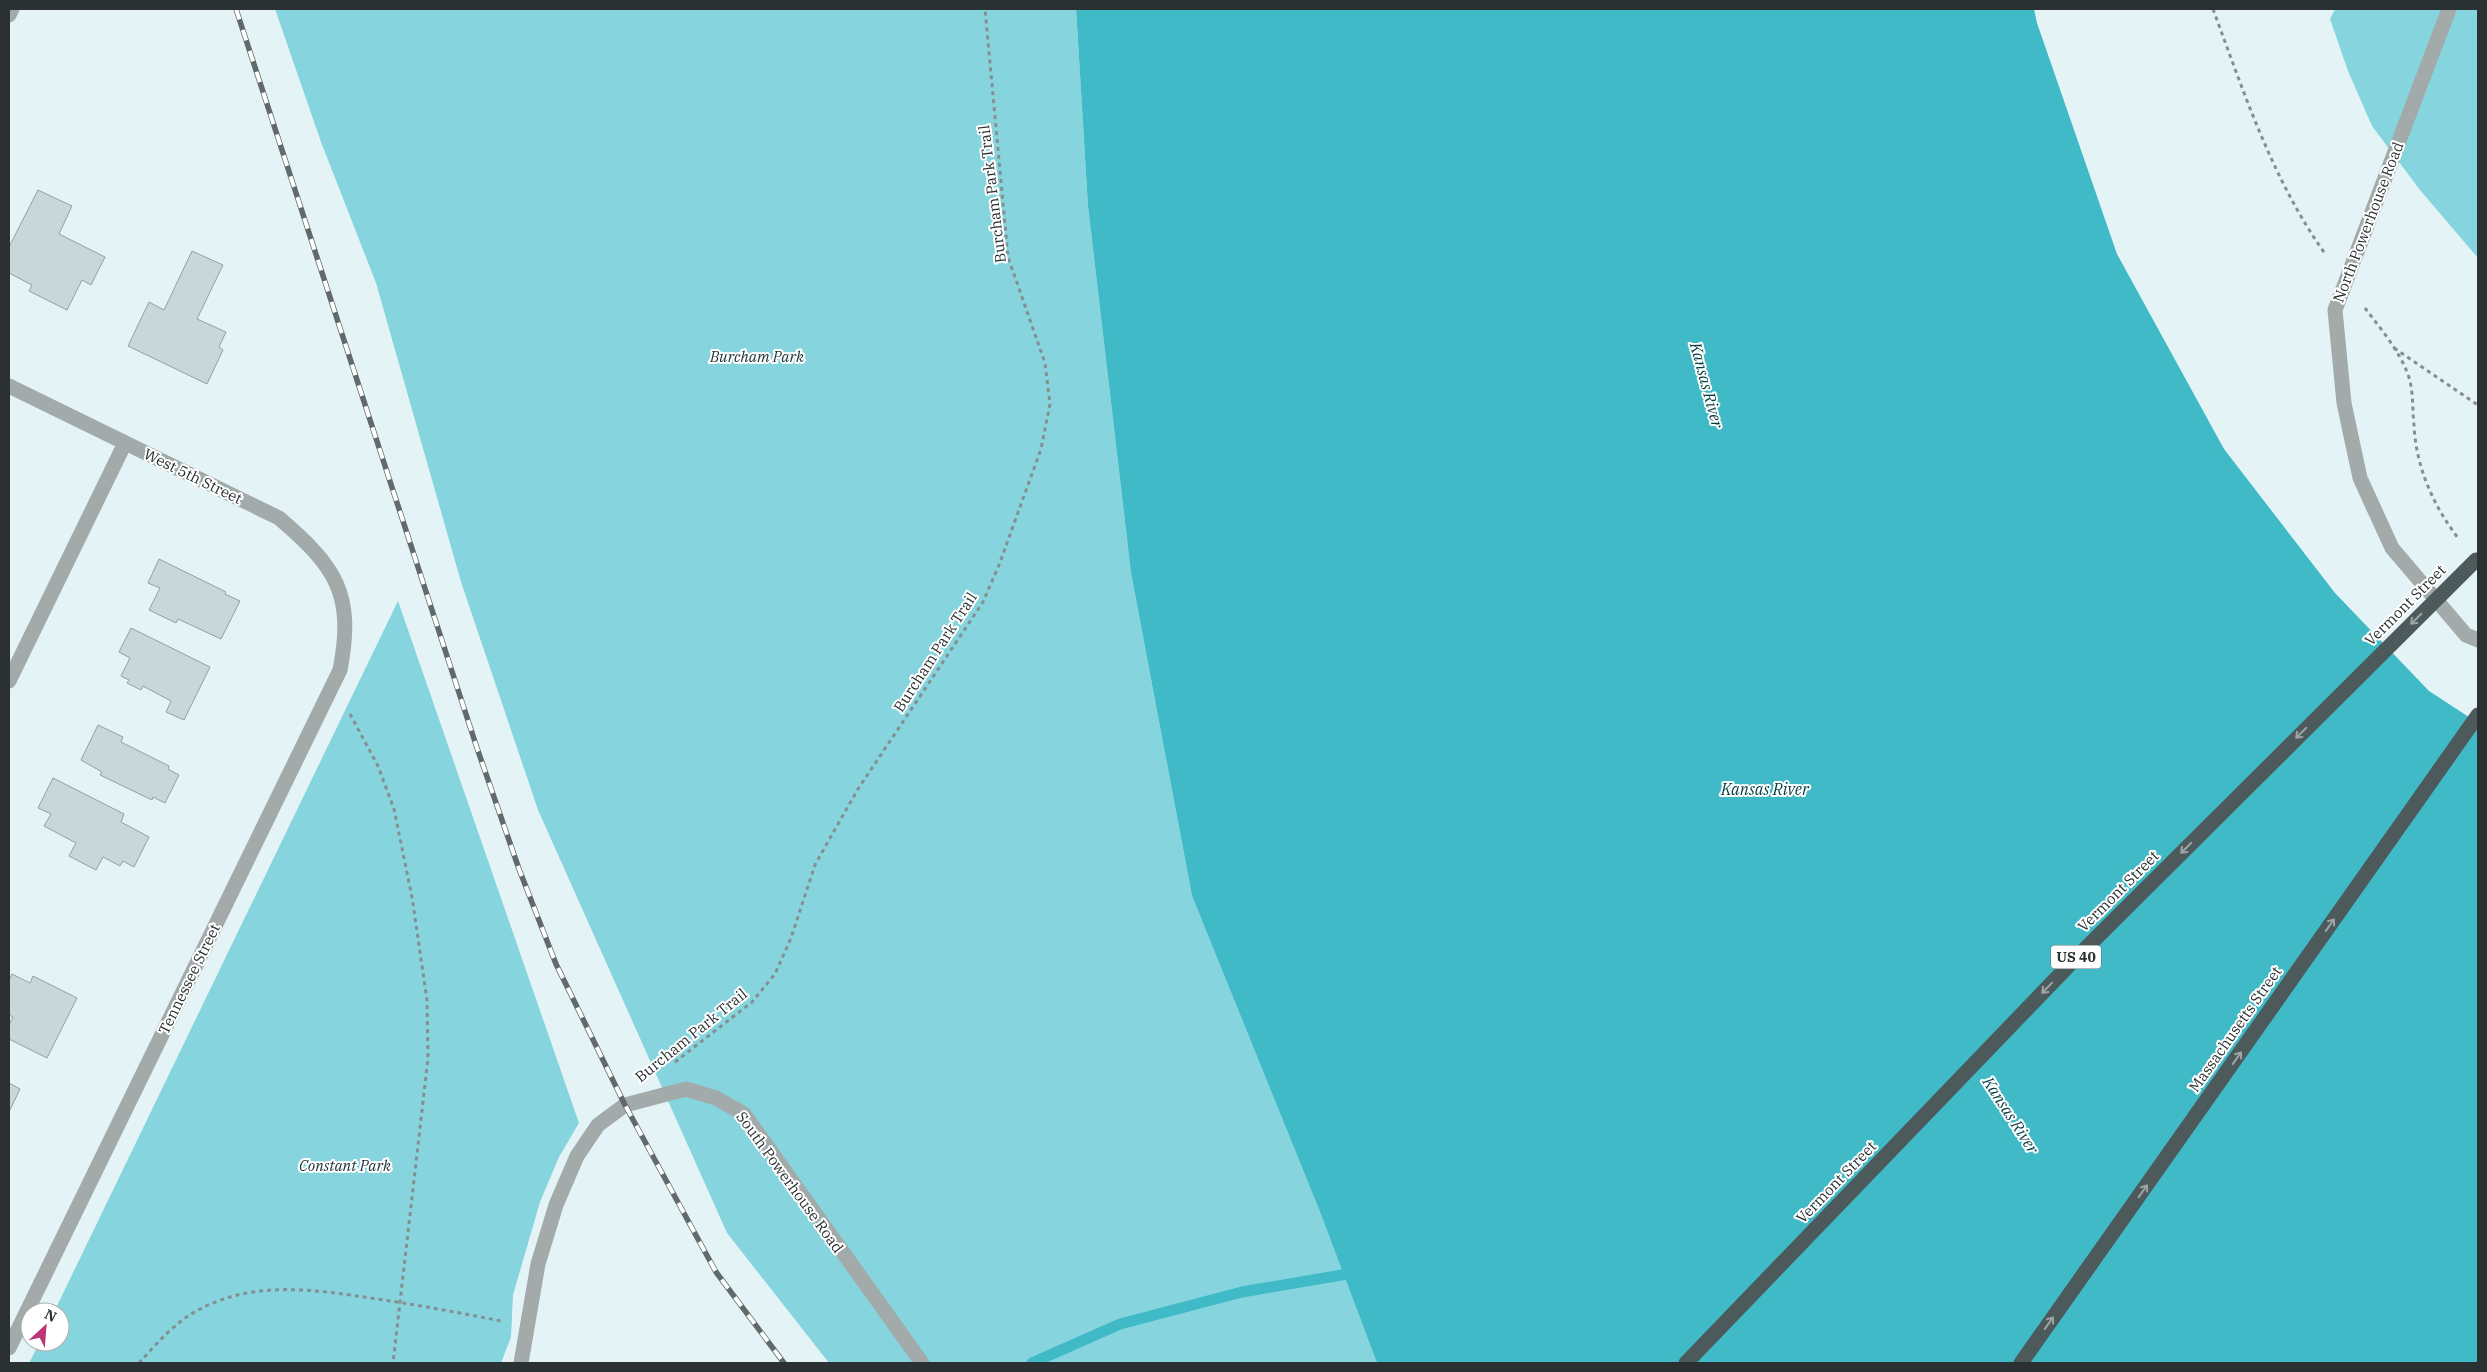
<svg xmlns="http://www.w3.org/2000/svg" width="2487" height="1372" font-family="'IBM Plex Serif',serif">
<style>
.green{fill:#86d5de}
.water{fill:#40bac7}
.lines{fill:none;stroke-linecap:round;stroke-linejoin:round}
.stream{stroke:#40bac7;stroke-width:11}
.building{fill:#c8d8da;stroke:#91a1a3}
.path{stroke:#848f91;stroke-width:3;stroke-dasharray:4 4;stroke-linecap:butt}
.minor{stroke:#a3aaaa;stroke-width:15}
.highway{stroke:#4c5a5c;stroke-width:15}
.rail-casing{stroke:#616a6b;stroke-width:5.5}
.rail{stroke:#fff;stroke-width:4;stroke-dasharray:11;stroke-linecap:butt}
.highway-bridge{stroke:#4c5a5c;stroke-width:15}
.oneway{stroke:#9da4a5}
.labels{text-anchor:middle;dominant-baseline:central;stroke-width:4;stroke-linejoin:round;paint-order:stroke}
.shield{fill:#fff;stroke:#6b6f70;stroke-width:1}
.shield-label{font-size:14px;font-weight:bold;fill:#2b3132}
.street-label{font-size:15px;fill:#2b3132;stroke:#fff}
.park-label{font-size:15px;font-style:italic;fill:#1a2f32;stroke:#fff}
.water-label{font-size:16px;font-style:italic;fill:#043e43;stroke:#fff}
</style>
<rect width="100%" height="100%" fill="#e4f4f6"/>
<!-- green -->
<g class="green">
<polygon points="275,9 1076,9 1088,206 1131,573 1192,896 1320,1212 1377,1363 829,1363 727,1233 538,810 461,582 376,283 321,142"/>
<polygon points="2335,9 2478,9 2478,258 2420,190 2372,126 2348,71 2330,19"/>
<polygon points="398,601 579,1123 559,1157 540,1202 513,1295 511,1337 501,1363 29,1363 40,1342 60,1342 60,1312 54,1312"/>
</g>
<!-- water -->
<polygon class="water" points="1076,9 2034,9 2037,23 2117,254 2224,449 2335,593 2429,691 2478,723 2478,1363 1377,1363 1320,1212 1192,896 1131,573 1088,206"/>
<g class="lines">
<!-- stream -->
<polyline class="stream" points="1032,1363 1120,1324 1242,1292 1359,1272"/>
</g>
<!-- building -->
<g class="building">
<polygon points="38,190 72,206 59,234 105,257 91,285 82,280 67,310 29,291 32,285 9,273 9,247"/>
<polygon points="192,251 223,265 197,319 226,332 219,347 223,350 207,384 128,346 149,302 164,310"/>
<polygon points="159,559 226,592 225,594 240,601 221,639 178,619 176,623 149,610 160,588 148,583"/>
<polygon points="131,628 210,667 184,720 166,712 171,701 143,686 141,690 127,683 129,680 121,676 130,658 119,652"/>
<polygon points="98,725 123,737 121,742 169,766 168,769 179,775 165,803 153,797 152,800 100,775 102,772 81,760"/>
<polygon points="53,778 124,814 121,822 149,837 134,867 123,861 120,866 103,857 96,870 69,856 76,843 44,826 51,814 38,808"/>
<polygon points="12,974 30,983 33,976 77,998 47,1058 9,1039 9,1025 13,1017 9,1015 9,980"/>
<polygon points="9,1083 20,1089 9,1112"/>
</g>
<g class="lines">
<!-- path -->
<g class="path">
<path d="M 2213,9 C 2244,93 2273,181 2326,255"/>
<path d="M 2365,308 C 2380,328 2398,349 2407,372 C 2414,389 2412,407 2414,425 C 2416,467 2433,505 2458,538"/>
<polyline points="2394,348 2478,405"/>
<polyline points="350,714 378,766 394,809 412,897 427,1000 428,1058 393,1363"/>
<polyline points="675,1062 752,1002 775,974 791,938 815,865 834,831 858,789 983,602 999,565 1041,449 1050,404 1045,363 1008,257 985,9"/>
<path d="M 139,1363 C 157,1343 177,1320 202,1308 C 257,1280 318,1290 377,1299 C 419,1305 460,1313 501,1321"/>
</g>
<!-- minor -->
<g class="minor">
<polyline points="2449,9 2335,310 2344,403 2360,478 2392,548 2466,635 2478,640"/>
<polyline points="9,15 12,9"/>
<path d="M 9,386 L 279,518 C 335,566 355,593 340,670 L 9,1348"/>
<polyline points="9,681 125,443"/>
<polyline points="521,1363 538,1264 556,1205 577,1156 598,1125 625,1105 686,1089 716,1098 744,1114 922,1363"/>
</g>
<!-- highway -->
<polyline class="highway" points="2021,1363 2478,715"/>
<defs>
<polyline id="rail" points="236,9 477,748 519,869 556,964 625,1105 716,1272 784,1363"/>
</defs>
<!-- rail casing -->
<use href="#rail" class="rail-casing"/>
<!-- rail -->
<use href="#rail" class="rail"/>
<!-- highway-bridge -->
<polyline class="highway-bridge" points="1686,1363 2075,959 2476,560"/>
</g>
<!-- one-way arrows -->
<defs><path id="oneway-shaft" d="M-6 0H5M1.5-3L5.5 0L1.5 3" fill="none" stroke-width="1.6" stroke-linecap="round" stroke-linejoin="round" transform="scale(1.25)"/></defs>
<g class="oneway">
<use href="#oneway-shaft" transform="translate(2416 619) rotate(135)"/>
<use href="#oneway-shaft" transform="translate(2301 733) rotate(135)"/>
<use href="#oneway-shaft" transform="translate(2186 848) rotate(135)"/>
<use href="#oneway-shaft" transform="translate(2330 925) rotate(-55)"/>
<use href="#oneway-shaft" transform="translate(2047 988) rotate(134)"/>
<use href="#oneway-shaft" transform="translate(2237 1058) rotate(-55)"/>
<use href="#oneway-shaft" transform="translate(2143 1191) rotate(-55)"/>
<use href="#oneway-shaft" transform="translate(2049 1323) rotate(-55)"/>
</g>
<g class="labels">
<!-- shield labels -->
<rect class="shield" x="2051" y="945.5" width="50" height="23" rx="4"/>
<g class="shield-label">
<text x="2076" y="957">US 40</text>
</g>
<!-- street labels -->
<g class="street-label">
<text transform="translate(992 194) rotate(-97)">Burcham Park Trail</text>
<text transform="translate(2368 222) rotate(-69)">North Powerhouse Road</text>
<text transform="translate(193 476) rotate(26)">West 5th Street</text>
<text transform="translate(2405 605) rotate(-45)">Vermont Street</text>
<text transform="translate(935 652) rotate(-57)">Burcham Park Trail</text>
<text transform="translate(2118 891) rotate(-45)">Vermont Street</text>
<text transform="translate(189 979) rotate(-64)">Tennessee Street</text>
<text transform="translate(2235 1029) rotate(-55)">Massachusetts Street</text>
<text transform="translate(691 1035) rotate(-39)">Burcham Park Trail</text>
<text transform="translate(790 1182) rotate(54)">South Powerhouse Road</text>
<text transform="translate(1836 1182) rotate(-46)">Vermont Street</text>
</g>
<!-- park labels -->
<g class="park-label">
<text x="757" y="356">Burcham Park</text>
<text x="345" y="1165">Constant Park</text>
</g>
<!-- water labels -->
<g class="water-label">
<text transform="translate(1707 385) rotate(75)">Kansas River</text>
<text x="1765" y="789">Kansas River</text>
<text transform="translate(2011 1115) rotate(57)">Kansas River</text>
</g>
</g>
<!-- border -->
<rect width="2487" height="1372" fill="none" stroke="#2b3132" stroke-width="20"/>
<!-- north arrow -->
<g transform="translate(45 1327) rotate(26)"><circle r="24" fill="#ffffff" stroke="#aaadad"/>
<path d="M0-4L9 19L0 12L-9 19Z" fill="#bb3577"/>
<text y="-8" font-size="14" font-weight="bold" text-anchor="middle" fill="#2b3132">N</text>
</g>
</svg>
